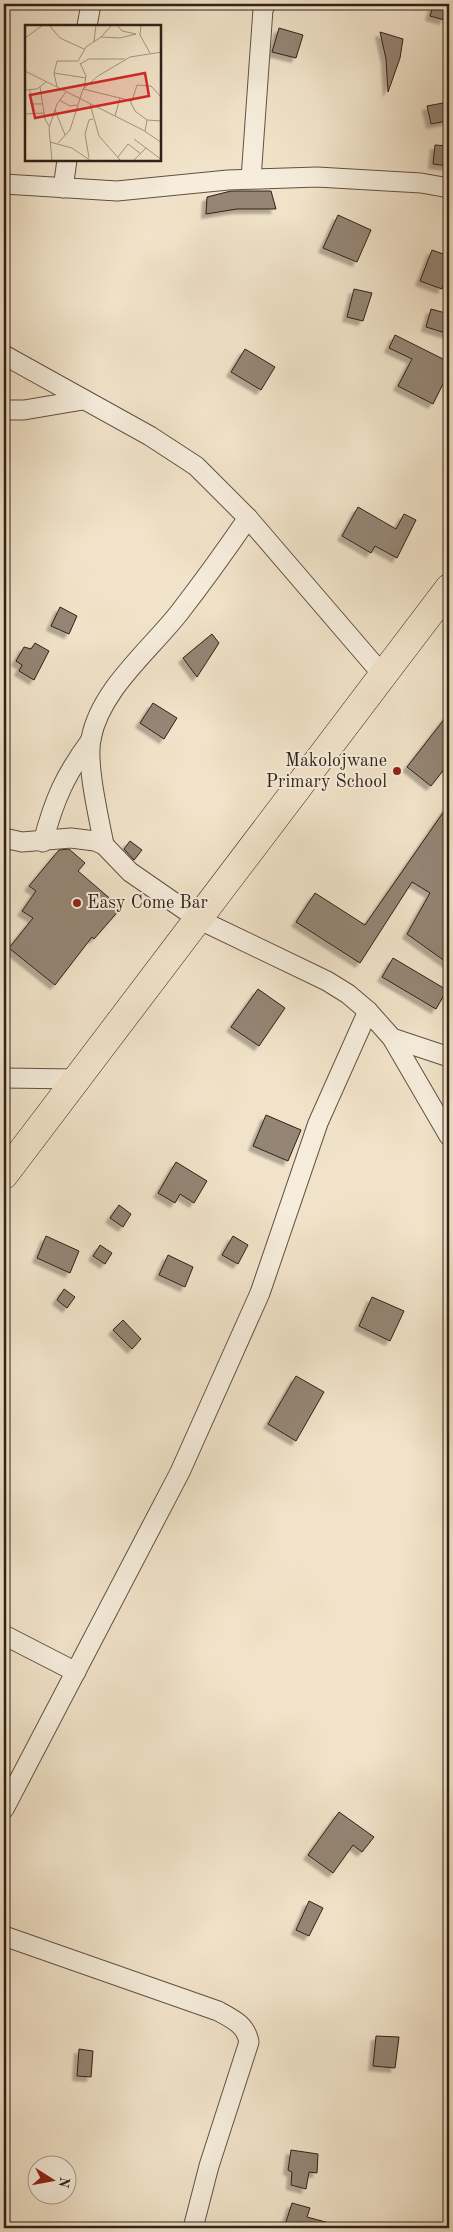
<svg xmlns="http://www.w3.org/2000/svg" width="453" height="2232" font-family="'Old Standard TT',serif">
<style>
.building{fill:#958574;stroke:#312017;filter:url(#shadow)}
.lines{fill:none;stroke-linecap:round;stroke-linejoin:round}
.minor-casing{stroke:#615144;stroke-width:21}
.primary-casing{stroke:#312017;stroke-width:29}
.minor{stroke:#f6eddc;stroke-width:19}
.primary{stroke:#f1e3c9;stroke-width:28}
.poi-dot{fill:#8f2418;stroke:#f6eddc;stroke-width:2}
.labels{text-anchor:middle;dominant-baseline:central;stroke-width:4;stroke-linejoin:round;paint-order:stroke}
.poi-label{font-size:18px;fill:#312017;stroke:#f6eddc;text-anchor:end}
.inset-road{fill:none;stroke:#a49582;stroke-width:1}
.view{fill:#d62828;fill-opacity:0.15;stroke:#d62828;stroke-width:2.5}
.inset-edge{fill:none;stroke:#312017;stroke-width:2.5}
</style>
<defs>
<filter id="shadow"><feDropShadow dx="-4.5" dy="4.5" stdDeviation="1" flood-color="#0004"/></filter>
</defs>
<rect width="100%" height="100%" fill="#f1e3c9"/>
<filter id="stains"><feTurbulence type="fractalNoise" baseFrequency=".004" numOctaves="4"/><feColorMatrix values="0 0 0 0 .2 0 0 0 0 .09 0 0 0 0 .02 0 0 0 .5 -.17"/></filter>
<radialGradient id="worn" r=".72"><stop offset=".6" stop-color="#630" stop-opacity="0"/><stop offset="1" stop-color="#630" stop-opacity=".3"/></radialGradient>
<!-- building -->
<g class="building">
<polygon points="434,4 447,7 444,20 430,16"/>
<polygon points="279,28 303,35 296,58 272,52"/>
<polygon points="380,32 403,39 400,58 388,92 386,59"/>
<polygon points="443,103 447,121 431,124 427,106"/>
<polygon points="435,145 449,146 449,166 433,164"/>
<polygon points="231,191 271,191 276,209 237,209 206,214 207,197"/>
<polygon points="338,215 371,230 357,262 323,248"/>
<polygon points="432,250 449,256 449,268 442,289 420,281"/>
<polygon points="354,289 372,293 363,321 347,317"/>
<polygon points="431,309 449,314 449,334 426,327"/>
<polygon points="395,335 449,362 449,372 433,404 398,386 412,359 389,348"/>
<polygon points="245,349 275,367 261,390 231,372"/>
<polygon points="358,507 396,529 404,514 416,520 397,558 375,546 371,553 342,536"/>
<polygon points="60,607 77,616 69,634 51,626"/>
<polygon points="212,634 219,643 197,677 183,658"/>
<polygon points="35,643 49,651 34,680 19,671 22,665 16,661 24,647 31,649"/>
<polygon points="153,703 177,718 164,739 140,723"/>
<polygon points="449,713 449,763 431,786 407,767"/>
<polygon points="449,804 449,964 407,934 430,893 412,882 360,963 296,922 315,893 365,925"/>
<polygon points="130,841 142,850 134,860 124,849"/>
<polygon points="69,849 85,863 78,871 121,908 94,939 92,937 55,985 9,948 33,918 22,911 36,891 29,886 59,850"/>
<polygon points="393,958 447,990 436,1009 382,977"/>
<polygon points="258,989 285,1008 259,1046 231,1027"/>
<polygon points="266,1115 301,1130 288,1161 253,1146"/>
<polygon points="176,1162 207,1181 194,1203 180,1194 175,1203 158,1193"/>
<polygon points="119,1205 131,1214 123,1227 110,1218"/>
<polygon points="46,1236 79,1251 70,1273 37,1258"/>
<polygon points="233,1236 248,1245 238,1264 222,1255"/>
<polygon points="100,1245 112,1253 105,1264 93,1256"/>
<polygon points="168,1255 193,1267 185,1287 159,1275"/>
<polygon points="64,1289 75,1297 67,1308 57,1300"/>
<polygon points="372,1297 404,1311 390,1341 359,1326"/>
<polygon points="123,1320 141,1339 132,1349 113,1330"/>
<polygon points="296,1376 324,1392 296,1441 268,1424"/>
<polygon points="339,1812 374,1837 362,1852 353,1845 333,1873 308,1855"/>
<polygon points="309,1901 323,1908 309,1936 296,1930"/>
<polygon points="376,2036 399,2037 395,2068 373,2066"/>
<polygon points="79,2049 93,2051 91,2077 77,2076"/>
<polygon points="291,2150 318,2154 317,2173 309,2172 306,2189 291,2185 292,2172 288,2170"/>
<polygon points="292,2203 310,2208 307,2217 333,2224 332,2228 284,2228"/>
</g>
<g class="lines">
<defs>
<g id="minor">
<polyline points="87,26 91,4"/>
<polyline points="251,179 263,9 266,4"/>
<polyline points="4,184 117,191 228,180 317,177 421,183 449,188"/>
<polyline points="63,188 67,160"/>
<polyline points="4,355 150,436 196,466 248,518 382,674"/>
<polyline points="4,410 24,410 83,400"/>
<polyline points="4,838 22,842 71,838 95,841 104,845 130,872 198,919 327,981 348,994 368,1011 392,1038 449,1136"/>
<path d="M 43,842 C 54,800 65,775 91,740"/>
<path d="M 104,845 C 99,818 86,765 91,739 C 100,690 149,651 179,613 C 203,582 226,550 248,518"/>
<polyline points="392,1038 449,1057"/>
<polyline points="4,1078 77,1079"/>
<polyline points="4,1635 76,1672"/>
<polyline points="4,1809 180,1472 260,1293 318,1123 368,1011"/>
<path d="M 4,1936 L 218,2011 C 233,2019 246,2025 249,2042 L 209,2166 L 193,2228"/>
</g>
<polyline id="primary" points="4,1175 449,588"/>
</defs>
<!-- minor casing -->
<use href="#minor" class="minor-casing"/>
<!-- primary casing -->
<use href="#primary" class="primary-casing"/>
<!-- minor -->
<use href="#minor" class="minor"/>
<!-- primary -->
<use href="#primary" class="primary"/>
</g>
<!-- markers -->
<g class="poi-dot">
<circle cx="397" cy="771" r="5"/>
<circle cx="77" cy="903" r="5"/>
</g>
<g class="labels">
<!-- poi labels -->
<g class="poi-label">
<text x="387" y="761">Makolojwane<tspan x="387" dy="21">Primary School</tspan></text>
<text x="87" y="903" text-anchor="start">Easy Come Bar</text>
</g>
</g>
<!-- overview -->
<g transform="translate(25 25)">
<rect width="136" height="136" fill="#f1e3c9"/>
<path class="inset-road" d="M 24,0 L 35,13 L 59,24M 92,0 L 97,6 L 111,9M 116,0 L 115,10 L 125,28M 76,12 L 95,13 L 111,9M 0,13 L 18,0M 69,17 L 71,0M 53,36 L 61,22 L 76,12 L 87,0M 55,38 L 61,51 L 59,63M 55,39 L 64,34 L 100,34M 0,46 L 118,105 L 137,118M 29,48 L 61,53M 15,62 L 20,94 L 24,101M 32,62 L 29,48 L 32,36 L 53,36M 58,64 L 107,76 L 112,60 L 126,61 L 137,73M 0,65 L 12,64 L 21,57M 5,65 L 6,79 L 17,79M 34,75 L 45,81 L 52,80M 105,76 L 110,86 L 122,95M 65,79 L 74,111 L 96,136M 30,85 L 40,110M 0,89 L 19,88M 90,91 L 95,73M 120,106 L 122,95 L 137,96M 109,114 L 137,135M 25,117 L 47,123 L 66,136M 33,118 L 45,105 L 58,64 L 73,51 L 105,32 L 137,27M 93,132 L 103,119 L 116,129M 64,133 L 60,109 L 64,95 L 68,94M 0,136 L 21,136M 27,136 L 24,103 L 32,79 L 41,67M 108,136 L 121,123"/>
<path class="view" d="M 120,48 L 124,71 L 10,93 L 5,70 Z"/>
<rect width="136" height="136" class="inset-edge"/>
</g>
<!-- margin -->
<rect width="453" height="2232" fill="none" stroke="#f1e3c9" stroke-width="20"/>
<rect x="5" y="5" width="443" height="2222" fill="none" stroke="#312017" stroke-width="2.5"/>
<rect x="10" y="10" width="433" height="2212" fill="none" stroke="#312017"/>
<!-- north arrow -->
<g transform="translate(52 2180) rotate(101)"><circle r="24" fill="#f6eddc" stroke="#a79b8d"/>
<path d="M0-4L9 19L0 12L-9 19Z" fill="#8f2418"/>
<text y="-8" font-size="14" font-weight="bold" text-anchor="middle" fill="#312017">N</text>
</g>
<rect width="100%" height="100%" filter="url(#stains)"/>
<rect width="100%" height="100%" fill="url(#worn)"/>
</svg>
